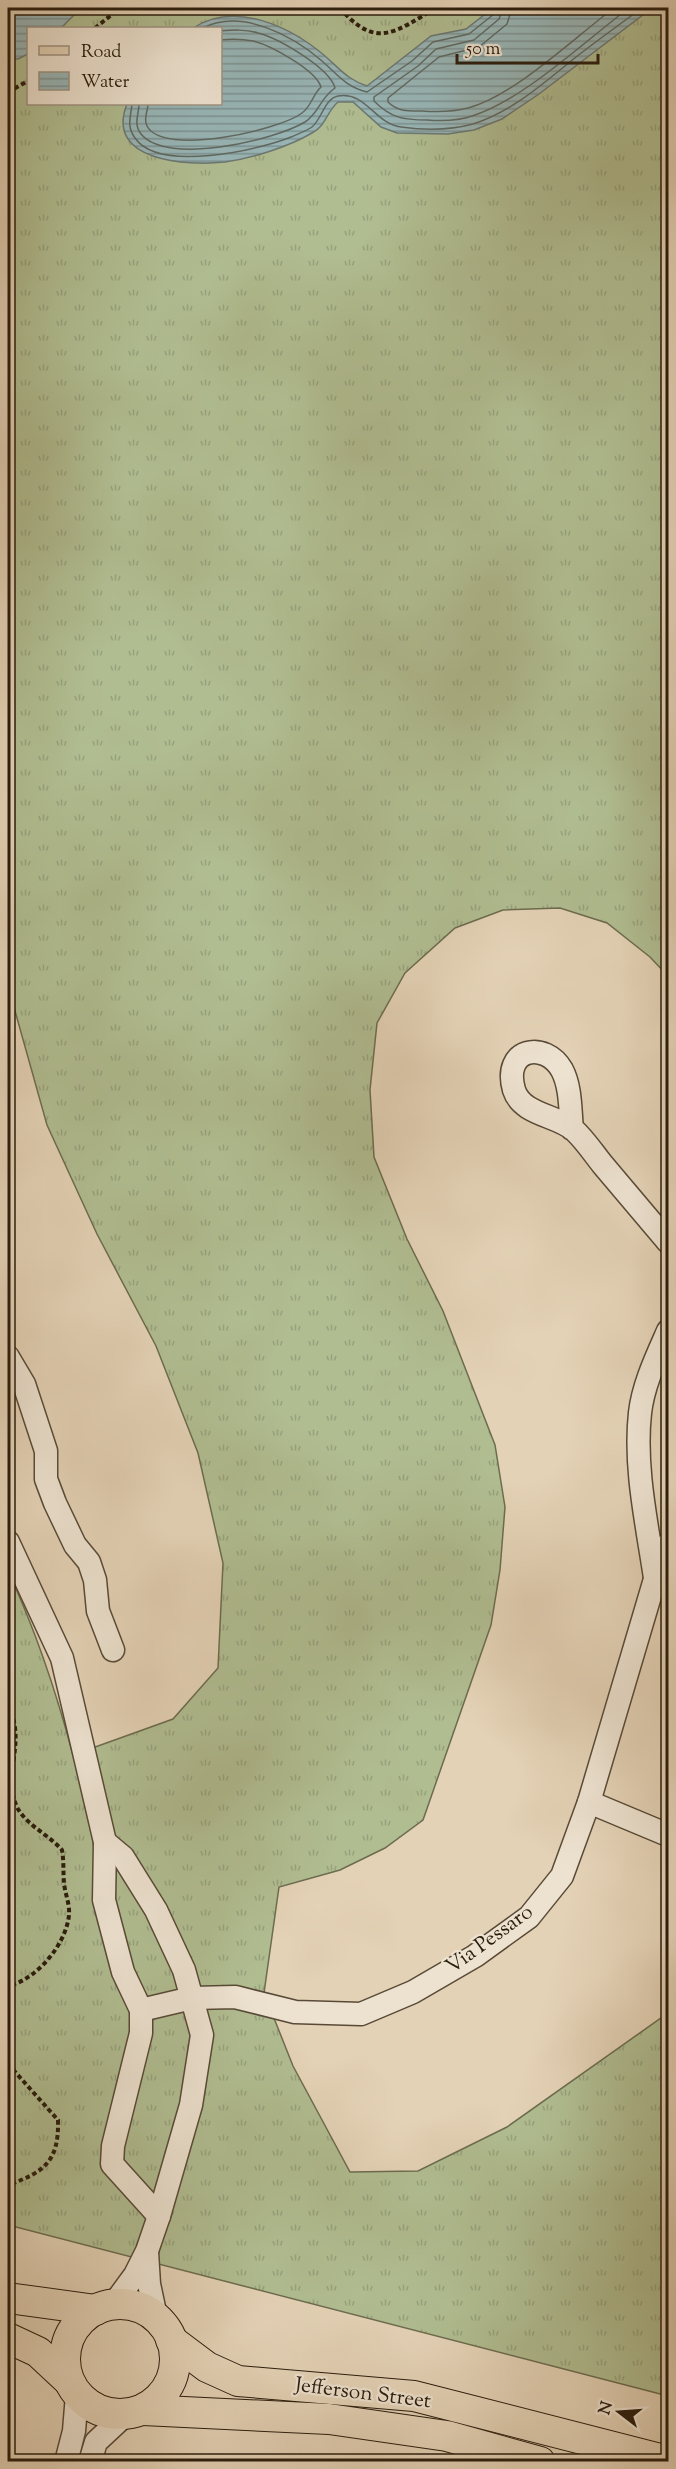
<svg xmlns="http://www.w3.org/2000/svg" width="676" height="2469" font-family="'Sorts Mill Goudy',serif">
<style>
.grass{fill:url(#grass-tufts);stroke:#6c6c4f;stroke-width:1.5;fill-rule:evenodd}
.water{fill:url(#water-rules);stroke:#6c7873;stroke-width:1.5}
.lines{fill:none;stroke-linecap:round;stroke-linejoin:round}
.shore{stroke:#606962;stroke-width:1.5}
.minor-casing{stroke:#584a37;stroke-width:25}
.major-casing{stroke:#291c0d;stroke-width:32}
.path{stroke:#291c0d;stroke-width:4;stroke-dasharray:4.5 3;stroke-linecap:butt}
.minor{stroke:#ede2d0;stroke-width:22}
.major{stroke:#e4d2b6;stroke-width:30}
.labels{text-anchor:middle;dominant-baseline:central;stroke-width:4.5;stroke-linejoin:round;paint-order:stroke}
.street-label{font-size:21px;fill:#291c0d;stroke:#ede2d0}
</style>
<defs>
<pattern id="grass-tufts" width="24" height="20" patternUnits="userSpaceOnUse" patternTransform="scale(1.5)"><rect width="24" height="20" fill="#b0bd91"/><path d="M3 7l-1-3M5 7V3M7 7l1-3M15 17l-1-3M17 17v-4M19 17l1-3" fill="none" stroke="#97a27c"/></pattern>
<pattern id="water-rules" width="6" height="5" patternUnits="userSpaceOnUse" patternTransform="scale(1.5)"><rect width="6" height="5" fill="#98b6b7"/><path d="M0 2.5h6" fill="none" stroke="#7c9393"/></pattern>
</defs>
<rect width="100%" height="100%" fill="#e4d2b6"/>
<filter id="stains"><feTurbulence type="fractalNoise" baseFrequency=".00333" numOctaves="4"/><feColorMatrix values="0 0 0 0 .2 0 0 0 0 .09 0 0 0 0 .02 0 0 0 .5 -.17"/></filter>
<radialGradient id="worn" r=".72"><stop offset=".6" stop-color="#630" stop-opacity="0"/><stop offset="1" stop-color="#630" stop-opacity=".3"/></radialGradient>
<!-- grass -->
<path class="grass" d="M 8,8 L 668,8 L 668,976 L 650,957 L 607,923 L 560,908 L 503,910 L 455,928 L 405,973 L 377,1023 L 370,1090 L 374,1157 L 407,1239 L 443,1311 L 495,1445 L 505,1507 L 500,1570 L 491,1625 L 423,1820 L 385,1848 L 340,1870 L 279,1887 L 264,1993 L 293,2066 L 350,2172 L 418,2171 L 507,2127 L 668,2013 L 668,2396 L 8,2225 L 8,1571 C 36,1631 56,1691 73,1755 L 173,1719 L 218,1668 L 223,1563 L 198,1453 L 156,1346 L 97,1234 L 47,1125 L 8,986 ZM 28,28 L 220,28 L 220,104 L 28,104 Z"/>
<!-- water -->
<g class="water">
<polygon points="8,8 81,8 61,28 28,28 28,54 18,59 8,58"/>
<path d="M 493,8 L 652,8 L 539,94 L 502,119 L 474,130 L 448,134 L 397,133 L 381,127 L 353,102 L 338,102 C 327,111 326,126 312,133 C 288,147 253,158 225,162 C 188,166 104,162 127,104 L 220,104 L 220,28 L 193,28 C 235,0 291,27 325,56 C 340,69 348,80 367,86 L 431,36 L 466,29 Z"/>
</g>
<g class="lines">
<!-- shore -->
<g class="shore">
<path d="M 503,8 L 499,19 L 474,40 L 436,49 L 418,66 L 374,97 L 374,101 C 391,118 403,120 427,120 C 441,121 458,121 472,116 C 522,101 586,40 629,8"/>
<path d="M 512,8 L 507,24 L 479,47 L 439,57 L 388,98 L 388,102 C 398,112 409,111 422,111 C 437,112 453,112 468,108 C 514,96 575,37 614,8"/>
<path d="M 203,28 C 242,8 293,36 322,61 C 337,74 346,87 367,92 L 412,61 L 433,42 L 469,34 L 494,14 L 496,8"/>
<path d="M 132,104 C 131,116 126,126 135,138 C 159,173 259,150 291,137 C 298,134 306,131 312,127 C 322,119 324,99 338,96 C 366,91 375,124 401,127 C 423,130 451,130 473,124 C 512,112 545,82 576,57 C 598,40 620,24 642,8"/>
<path d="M 139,104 C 139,114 133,124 141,134 C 167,166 275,140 305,122 C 319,113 320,98 335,88 C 330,68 278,38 258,33 C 246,29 233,30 220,31"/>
<path d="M 148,104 C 148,111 143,119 147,126 C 163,157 280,130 302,113 C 311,107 313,94 321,87 C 316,70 270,45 253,41 C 242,39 231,39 220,40"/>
</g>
<defs>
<g id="minor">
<path d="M 572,1129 C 570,1110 571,1087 562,1070 C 545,1040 502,1048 514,1090 C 522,1115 557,1115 574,1130 C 585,1140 594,1154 603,1165 C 625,1191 647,1217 668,1242"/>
<polyline points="8,1357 24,1384 46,1451 46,1479 55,1503 75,1545 89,1562 95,1580 98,1611 113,1650"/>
<polyline points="8,1542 62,1658 105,1842 104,1900 123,1972 141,2010 141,2033 113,2146 112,2164 159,2216"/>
<path d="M 655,1578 C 647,1524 634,1467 640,1413 C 643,1385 657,1356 668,1331"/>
<polyline points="589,1802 668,1835"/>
<polyline points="105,1842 123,1857 156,1910 184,1970 202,2035 191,2105 159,2216 147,2251 135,2275 113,2305"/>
<polyline points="141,2010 192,1998 235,1997 295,2012 361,2014 413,1992 475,1956 529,1917 562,1876 589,1802 655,1579 668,1544"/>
<polyline points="147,2252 149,2284 156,2317"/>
<polyline points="66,2462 74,2431 77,2395"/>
<polyline points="90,2462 96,2442 125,2415"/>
</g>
<g id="major">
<polyline points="8,2298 96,2310"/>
<circle cx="120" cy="2359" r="55"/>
<polyline points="8,2338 38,2352 68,2380"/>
<polyline points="171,2340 207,2367 238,2381 414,2396 668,2461"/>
<polyline points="143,2410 329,2419 447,2436 540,2462"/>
</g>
</defs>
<!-- minor casing -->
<use href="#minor" class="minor-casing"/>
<!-- major casing -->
<use href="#major" class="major-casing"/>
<!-- path -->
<g class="path">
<path d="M 340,8 C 376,50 395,32 436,8"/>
<polyline points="95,28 120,8"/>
<polyline points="8,92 28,81"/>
<path d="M 8,1705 C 28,1745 0,1774 18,1809 C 28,1826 49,1835 62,1850 C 64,1861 63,1872 64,1883 C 65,1894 70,1904 69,1915 C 66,1945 36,1980 8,1986"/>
<path d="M 8,2064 L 58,2120 C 59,2161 45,2172 8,2185"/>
</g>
<!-- minor -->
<use href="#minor" class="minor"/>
<!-- major -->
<use href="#major" class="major"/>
</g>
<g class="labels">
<!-- street labels -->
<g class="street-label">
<text transform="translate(490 1940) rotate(-36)">Via Pessaro</text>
<text transform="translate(363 2394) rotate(7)">Jefferson Street</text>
</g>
</g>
<!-- margin -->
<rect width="676" height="2469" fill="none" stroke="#e4d2b6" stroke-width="30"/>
<rect x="9" y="9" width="658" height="2451" fill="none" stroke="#291c0d" stroke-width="3"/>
<rect x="15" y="15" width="646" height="2439" fill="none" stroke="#291c0d" stroke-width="1.5"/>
<!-- legend -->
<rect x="27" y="27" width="195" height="78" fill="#ede2d0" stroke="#9f9382" stroke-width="1.5"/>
<rect x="39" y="46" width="30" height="9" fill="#e4d2b6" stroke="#9f9382" stroke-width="1.5"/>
<text x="81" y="57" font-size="18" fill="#291c0d">Road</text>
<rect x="39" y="72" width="30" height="18" fill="url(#water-rules)" stroke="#9f9382" stroke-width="1.5"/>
<text x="81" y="87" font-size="18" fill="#291c0d">Water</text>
<!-- north arrow -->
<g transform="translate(619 2412) rotate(287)" stroke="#ede2d0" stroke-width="4.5" paint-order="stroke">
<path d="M0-4.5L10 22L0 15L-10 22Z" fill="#291c0d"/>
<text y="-9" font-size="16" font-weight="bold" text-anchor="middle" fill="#291c0d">N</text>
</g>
<!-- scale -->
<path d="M457 54v9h141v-9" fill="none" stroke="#291c0d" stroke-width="3"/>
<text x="466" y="54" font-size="18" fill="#291c0d" stroke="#ede2d0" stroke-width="4.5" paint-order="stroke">50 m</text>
<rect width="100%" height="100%" filter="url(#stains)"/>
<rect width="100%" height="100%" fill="url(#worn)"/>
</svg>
